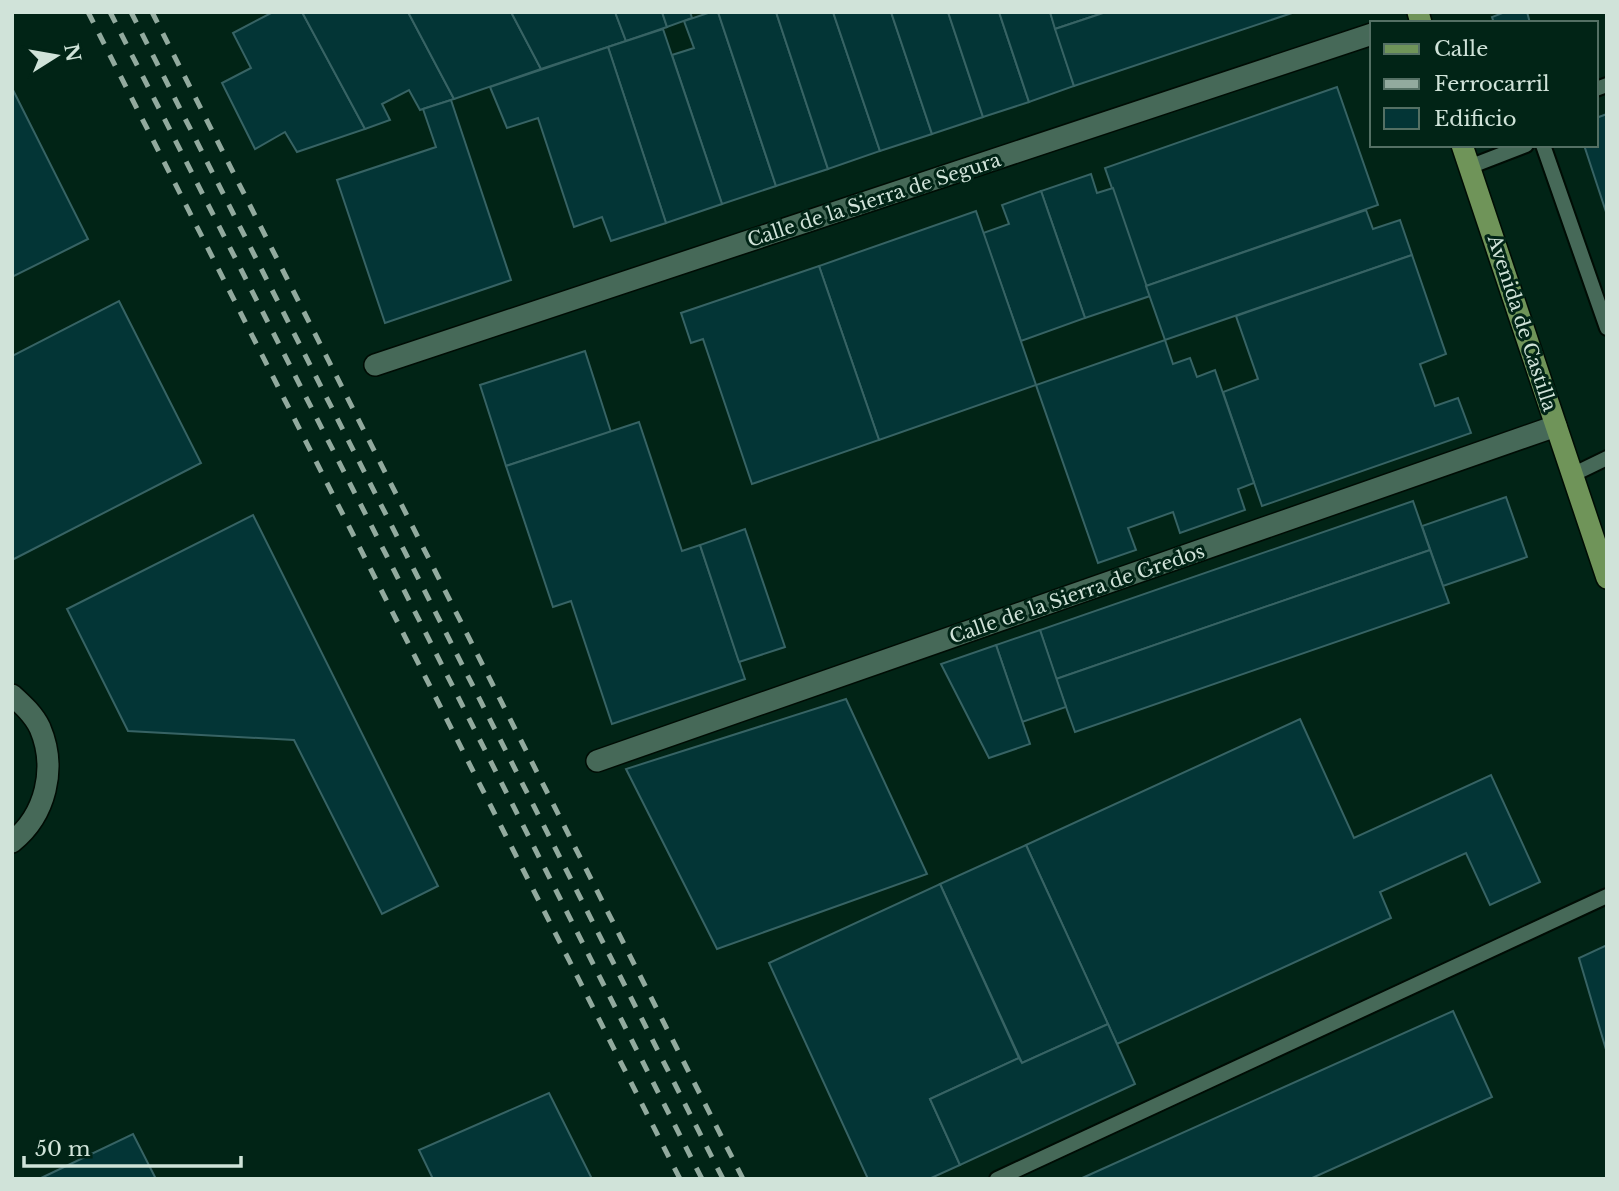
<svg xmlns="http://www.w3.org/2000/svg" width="1619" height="1191" font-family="'Libre Baskerville',serif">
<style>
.building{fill:#033536;stroke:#376364;stroke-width:2}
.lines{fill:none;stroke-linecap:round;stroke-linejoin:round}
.lane-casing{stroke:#000c04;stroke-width:18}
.street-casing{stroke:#000c04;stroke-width:24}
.primary-casing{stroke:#000c04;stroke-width:24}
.lane{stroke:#466958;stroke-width:14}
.street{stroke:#466958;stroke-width:21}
.primary{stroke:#6f9459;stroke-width:21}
.rail{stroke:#92aa9e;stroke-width:5;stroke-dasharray:12 12;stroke-linecap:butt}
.labels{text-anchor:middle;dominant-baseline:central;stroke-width:6;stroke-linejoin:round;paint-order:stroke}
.street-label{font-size:19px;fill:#d0e3d9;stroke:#012416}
</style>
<rect width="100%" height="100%" fill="#012416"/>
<!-- building -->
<g class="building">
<polygon points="273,12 302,12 365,129 297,152 285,132 255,149 222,83 251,68 233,33"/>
<polygon points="302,12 408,12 454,99 420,110 409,90 382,104 390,120 365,129"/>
<polygon points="408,12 511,12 541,69 454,99"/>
<polygon points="511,12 615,12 626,41 541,69"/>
<polygon points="615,12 662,12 667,27 626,41"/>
<polygon points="662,12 690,12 692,18 667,27"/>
<polygon points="711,12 718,12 776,186 722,204 672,55 694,48 684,21"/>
<polygon points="718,12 776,12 828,169 776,186"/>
<polygon points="776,12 833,12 880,151 828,169"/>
<polygon points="833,12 891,12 932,134 880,151"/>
<polygon points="891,12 948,12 983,117 932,134"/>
<polygon points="948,12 999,12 1029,102 983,117"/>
<polygon points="999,12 1050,12 1074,86 1029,102"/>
<polygon points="1050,12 1106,12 1055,29"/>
<polygon points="1106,12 1295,12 1074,86 1055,29"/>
<polygon points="1505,12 1527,12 1530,23 1494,23 1492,17"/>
<polygon points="663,29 722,204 666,223 608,47"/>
<polygon points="608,47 666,223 611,241 602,217 574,227 538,118 507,128 490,87"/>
<polygon points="1337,87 1378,205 1146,286 1105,168"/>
<polygon points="12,88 88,239 12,277"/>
<polygon points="451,100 511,280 385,323 337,180 436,147 423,109"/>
<polygon points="1607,114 1607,215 1584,145 1596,145 1596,118"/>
<polygon points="1091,174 1097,193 1113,188 1150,296 1085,318 1041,191"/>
<polygon points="1041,191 1085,318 1021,341 983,233 1009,224 1002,205"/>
<polygon points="1366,210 1373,229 1400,220 1412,255 1165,340 1146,286"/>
<polygon points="976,211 1036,385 879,440 819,266"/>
<polygon points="1412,255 1446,354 1420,364 1435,406 1458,398 1471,433 1262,506 1223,392 1258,379 1236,316"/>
<polygon points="819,266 879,440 752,484 703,339 691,343 681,313"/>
<polygon points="119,301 201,463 12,560 12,356"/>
<polygon points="1165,340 1173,364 1190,358 1197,377 1215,370 1254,483 1238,489 1245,510 1180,533 1173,512 1128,528 1136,550 1098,563 1036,385"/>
<polygon points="585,351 611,432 506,466 480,385"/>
<polygon points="639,422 682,551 700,545 745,679 612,724 571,601 553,607 506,466"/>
<polygon points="1506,497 1527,557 1443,586 1422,526"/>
<polygon points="1413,501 1430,550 1056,679 1040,630"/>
<polygon points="253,515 438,886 382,914 294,740 128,731 67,609"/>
<polygon points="745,529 785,647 739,662 700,545"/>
<polygon points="1430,550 1449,603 1075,732 1056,679"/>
<polygon points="1040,630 1066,707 1022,722 996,645"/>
<polygon points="996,645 1030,744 989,758 941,664"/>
<polygon points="846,699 927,874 717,949 626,769"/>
<polygon points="1300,719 1354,838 1491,775 1540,882 1490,905 1466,853 1380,892 1391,918 1117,1044 1026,845"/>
<polygon points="1026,845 1108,1024 1022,1063 940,884"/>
<polygon points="940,884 1019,1058 930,1099 960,1165 929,1179 868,1179 769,963"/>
<polygon points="1607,945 1607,1053 1579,958"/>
<polygon points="1453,1011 1492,1097 1310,1179 1080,1179"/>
<polygon points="1108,1024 1135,1084 960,1165 930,1099 1019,1058 1022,1063"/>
<polygon points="549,1093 592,1179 433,1179 419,1150"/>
<polygon points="133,1134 156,1179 39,1179"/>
</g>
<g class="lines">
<defs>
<g id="lane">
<polyline points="1596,89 1607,85"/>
<polyline points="1543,145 1607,328"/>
<polyline points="1469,167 1526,145"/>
<polyline points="1572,475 1607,458"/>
<polyline points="997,1179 1607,896"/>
</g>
<g id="street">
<polyline points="375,365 1372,34"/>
<path d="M 12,695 C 23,705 34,715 40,728 C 57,768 46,815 12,842"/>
<polyline points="597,761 1556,426"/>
</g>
<g id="primary">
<polyline points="1418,12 1421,23"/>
<polyline points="1462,145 1607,578"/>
</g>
</defs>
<!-- lane casing -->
<use href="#lane" class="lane-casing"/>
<!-- street casing -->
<use href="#street" class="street-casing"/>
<!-- primary casing -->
<use href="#primary" class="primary-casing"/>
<!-- lane -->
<use href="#lane" class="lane"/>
<!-- street -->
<use href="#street" class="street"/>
<!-- primary -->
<use href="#primary" class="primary"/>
<!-- rail -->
<g class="rail">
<polyline points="88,12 680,1179"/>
<polyline points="110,12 368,519 702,1179"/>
<polyline points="131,12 723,1179"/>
<polyline points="152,12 743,1179"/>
</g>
</g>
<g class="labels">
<!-- street labels -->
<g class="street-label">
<text transform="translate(874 200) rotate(-18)">Calle de la Sierra de Segura</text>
<text transform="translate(1522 323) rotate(72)">Avenida de Castilla</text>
<text transform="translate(1077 594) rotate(-19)">Calle de la Sierra de Gredos</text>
</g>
</g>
<!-- border -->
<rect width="1619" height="1191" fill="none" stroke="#d0e3d9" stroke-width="28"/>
<!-- legend -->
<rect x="1370" y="21" width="228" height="126" fill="#012416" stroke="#547064" stroke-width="2"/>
<rect x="1384" y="44" width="35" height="10" fill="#6f9459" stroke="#547064" stroke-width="2"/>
<text x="1434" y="56" font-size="21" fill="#d0e3d9">Calle</text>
<rect x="1384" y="79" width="35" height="10" fill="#92aa9e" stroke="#547064" stroke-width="2"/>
<text x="1434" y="91" font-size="21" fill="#d0e3d9">Ferrocarril</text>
<rect x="1384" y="108" width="35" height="21" fill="#033536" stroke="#547064" stroke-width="2"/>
<text x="1434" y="126" font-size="21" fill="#d0e3d9">Edificio</text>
<!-- north arrow -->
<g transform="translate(56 56) rotate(79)" stroke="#012416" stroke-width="5" paint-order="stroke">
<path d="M0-5L12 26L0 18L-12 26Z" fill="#d0e3d9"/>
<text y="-10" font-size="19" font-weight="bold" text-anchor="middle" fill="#d0e3d9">N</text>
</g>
<!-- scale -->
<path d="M24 1156v10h217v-10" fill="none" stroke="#d0e3d9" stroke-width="3.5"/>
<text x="35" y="1156" font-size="21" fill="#d0e3d9" stroke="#012416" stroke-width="5" paint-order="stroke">50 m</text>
</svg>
